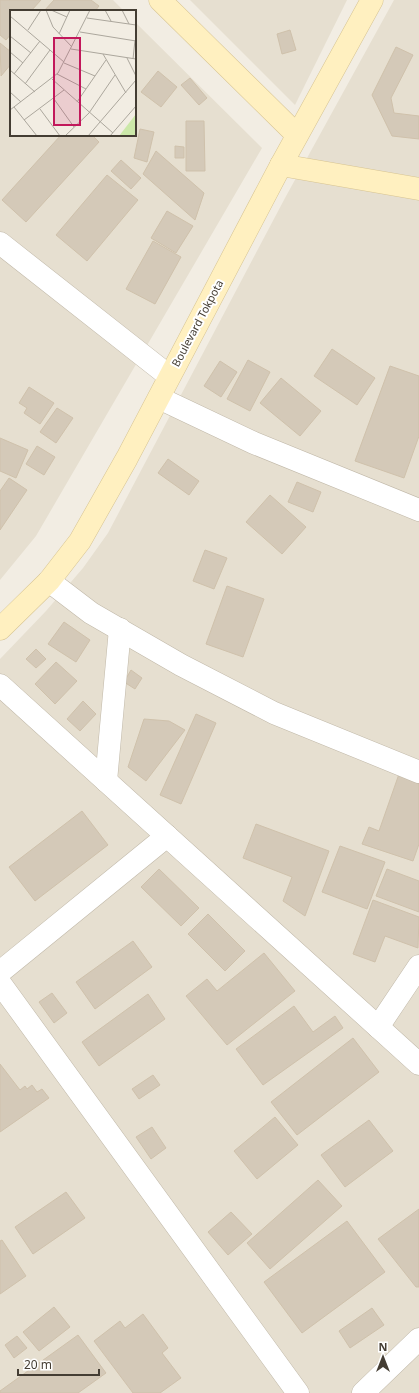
<svg xmlns="http://www.w3.org/2000/svg" width="419" height="1393" font-family="'Noto Sans',sans-serif">
<style>
.residential{fill:#e6dfd0}
.building{fill:#d4c9b8;stroke:#cfc1ab}
.lines{fill:none;stroke-linecap:round;stroke-linejoin:round}
.street-casing{stroke:#c0b8a8;stroke-width:23}
.secondary-casing{stroke:#d7c492;stroke-width:23}
.street{stroke:#fff;stroke-width:22}
.secondary{stroke:#fff0c0;stroke-width:22}
.labels{text-anchor:middle;dominant-baseline:central;stroke-width:4;stroke-linejoin:round;paint-order:stroke}
.street-label{font-size:11px;fill:#443d33;stroke:#fff}
.inset-road{fill:none;stroke:#aca79d;stroke-width:1}
.view{fill:#c2185b;fill-opacity:0.15;stroke:#c2185b;stroke-width:2}
.inset-edge{fill:none;stroke:#443d33;stroke-width:2}
</style>
<rect width="100%" height="100%" fill="#f2ede3"/>
<!-- residential -->
<g class="residential">
<polygon points="0,0 113,0 124,11 11,11 11,135 135,135 135,22 262,148 36,536 0,580"/>
<polygon points="190,0 347,0 295,105"/>
<polygon points="394,0 419,0 419,1393 0,1393 0,659 46,611 83,568 108,533 285,198"/>
</g>
<!-- building -->
<g class="building">
<polygon points="0,0 41,0 31,11 11,11 11,34 6,40 0,35"/>
<polygon points="54,0 91,0 99,6 95,11 44,11"/>
<polygon points="290,30 296,50 282,54 277,34"/>
<polygon points="0,43 11,52 11,64 1,76"/>
<polygon points="396,47 413,55 391,98 394,113 419,116 419,139 392,136 372,95"/>
<polygon points="158,71 177,87 161,107 141,92"/>
<polygon points="190,78 207,98 199,105 181,85"/>
<polygon points="186,121 204,121 205,171 186,171"/>
<polygon points="140,129 154,132 147,162 134,158"/>
<polygon points="61,135 92,135 99,142 26,222 2,200"/>
<polygon points="175,146 184,147 184,158 175,158"/>
<polygon points="156,151 204,193 195,220 143,174"/>
<polygon points="121,160 141,178 131,189 111,171"/>
<polygon points="107,175 138,200 87,261 56,235"/>
<polygon points="167,211 193,226 176,253 151,238"/>
<polygon points="153,241 181,257 155,304 126,289"/>
<polygon points="332,349 375,378 357,405 314,376"/>
<polygon points="248,360 270,372 250,411 227,399"/>
<polygon points="220,361 237,372 221,397 204,386"/>
<polygon points="390,366 419,376 419,436 404,478 355,461"/>
<polygon points="281,378 321,411 300,436 260,403"/>
<polygon points="29,387 54,403 40,424 24,413 27,408 19,403"/>
<polygon points="57,408 73,418 56,443 40,432"/>
<polygon points="0,438 28,450 16,478 0,471"/>
<polygon points="37,446 55,457 44,475 26,464"/>
<polygon points="168,459 199,481 189,495 158,473"/>
<polygon points="9,478 27,490 0,530 0,491"/>
<polygon points="297,482 321,492 313,512 288,502"/>
<polygon points="270,495 306,527 282,554 246,522"/>
<polygon points="205,550 227,558 214,589 193,581"/>
<polygon points="227,586 264,599 243,657 206,644"/>
<polygon points="64,622 90,640 76,662 48,644"/>
<polygon points="36,649 46,659 36,668 26,659"/>
<polygon points="56,662 77,681 55,704 35,684"/>
<polygon points="131,670 142,678 135,689 124,682"/>
<polygon points="83,701 96,714 80,731 67,719"/>
<polygon points="196,714 216,723 181,804 160,795"/>
<polygon points="144,719 169,721 185,730 146,781 128,767"/>
<polygon points="399,774 419,781 419,844 413,861 362,844 369,827 379,831"/>
<polygon points="82,811 108,845 35,901 9,867"/>
<polygon points="256,824 329,851 305,916 283,901 292,877 243,858"/>
<polygon points="340,846 385,862 367,909 322,892"/>
<polygon points="159,869 199,908 181,926 141,887"/>
<polygon points="387,869 419,881 419,912 376,896"/>
<polygon points="373,900 419,917 418,948 385,936 375,962 353,954"/>
<polygon points="208,914 245,951 225,971 188,934"/>
<polygon points="133,941 152,967 95,1009 76,982"/>
<polygon points="264,953 295,991 227,1045 186,996 207,979 217,991"/>
<polygon points="52,993 67,1013 54,1023 39,1002"/>
<polygon points="148,994 165,1019 99,1066 82,1042"/>
<polygon points="294,1006 313,1032 335,1016 343,1028 263,1085 236,1049"/>
<polygon points="353,1038 379,1072 297,1135 271,1102"/>
<polygon points="0,1064 20,1090 25,1086 27,1089 32,1085 37,1092 42,1089 49,1098 0,1132"/>
<polygon points="153,1075 160,1085 139,1099 132,1089"/>
<polygon points="275,1117 298,1145 257,1179 234,1151"/>
<polygon points="369,1120 393,1151 345,1187 321,1155"/>
<polygon points="152,1127 166,1148 151,1159 136,1137"/>
<polygon points="318,1180 342,1206 270,1269 247,1243"/>
<polygon points="66,1192 85,1218 33,1254 15,1227"/>
<polygon points="419,1209 419,1287 416,1287 378,1239"/>
<polygon points="231,1212 252,1234 228,1255 208,1232"/>
<polygon points="347,1221 385,1272 302,1333 264,1282"/>
<polygon points="2,1240 26,1276 0,1294 0,1241"/>
<polygon points="54,1307 70,1327 39,1351 23,1332"/>
<polygon points="372,1308 384,1325 350,1348 339,1331"/>
<polygon points="143,1314 168,1348 162,1353 181,1378 160,1393 133,1393 94,1341 120,1321 125,1328"/>
<polygon points="78,1335 106,1373 78,1393 0,1393 0,1391"/>
<polygon points="17,1336 27,1348 14,1358 5,1345"/>
</g>
<g class="lines">
<defs>
<g id="street">
<polyline points="0,243 169,376"/>
<polyline points="159,398 254,443 419,510"/>
<polyline points="49,581 91,613 181,665 274,713 419,772"/>
<polyline points="0,685 419,1064"/>
<polyline points="106,781 120,629"/>
<polyline points="0,972 167,836"/>
<polyline points="0,983 298,1393"/>
<polyline points="378,1027 419,966"/>
<polyline points="363,1393 419,1339"/>
</g>
<g id="secondary">
<polyline points="160,0 297,135"/>
<polyline points="281,165 419,189"/>
<polyline points="0,629 49,581 80,541 127,458 281,165 372,0"/>
</g>
</defs>
<!-- street casing -->
<use href="#street" class="street-casing"/>
<!-- secondary casing -->
<use href="#secondary" class="secondary-casing"/>
<!-- street -->
<use href="#street" class="street"/>
<!-- secondary -->
<use href="#secondary" class="secondary"/>
</g>
<g class="labels">
<!-- street labels -->
<g class="street-label">
<text transform="translate(197 323) rotate(-62)">Boulevard Tokpota</text>
</g>
</g>
<!-- overview -->
<g transform="translate(10 10)">
<rect width="126" height="126" fill="#f2ede3"/>
<path d="M 126,104 L 126,126 L 109,126 Z" fill="#cce8a9"/>
<path class="inset-road" d="M 36,0 L 43,17 L 62,37M 41,0 L 57,7M 95,0 L 101,11M 112,0 L 119,14M 0,6 L 54,52M 77,8 L 126,15M 18,20 L 31,0M 70,22 L 126,31M 49,24 L 60,0M 0,26 L 21,43M 61,39 L 126,49M 0,42 L 13,53M 93,44 L 116,83M 117,48 L 126,66M 123,49 L 125,30M 54,53 L 85,66M 0,60 L 25,82M 4,64 L 30,31M 47,64 L 76,79M 42,69 L 103,123M 15,74 L 40,40M 0,82 L 11,92M 44,89 L 64,117M 67,92 L 96,50M 4,97 L 27,126M 30,99 L 50,126M 0,100 L 48,63 L 80,0M 14,110 L 54,80M 55,126 L 79,103 L 105,65M 78,126 L 126,70M 100,126 L 126,96"/>
<path class="view" d="M 44,28 L 70,28 L 70,115 L 44,115 Z"/>
<rect width="126" height="126" class="inset-edge"/>
</g>
<!-- north arrow -->
<g transform="translate(383 1357)" stroke="#ffffff" stroke-width="3" paint-order="stroke">
<path d="M0-3L7 15L0 10L-7 15Z" fill="#443d33"/>
<text y="-6" font-size="11" font-weight="bold" text-anchor="middle" fill="#443d33">N</text>
</g>
<!-- scale -->
<path d="M18 1369v6h81v-6" fill="none" stroke="#443d33" stroke-width="2"/>
<text x="24" y="1369" font-size="12" fill="#443d33" stroke="#ffffff" stroke-width="3" paint-order="stroke">20 m</text>
</svg>
